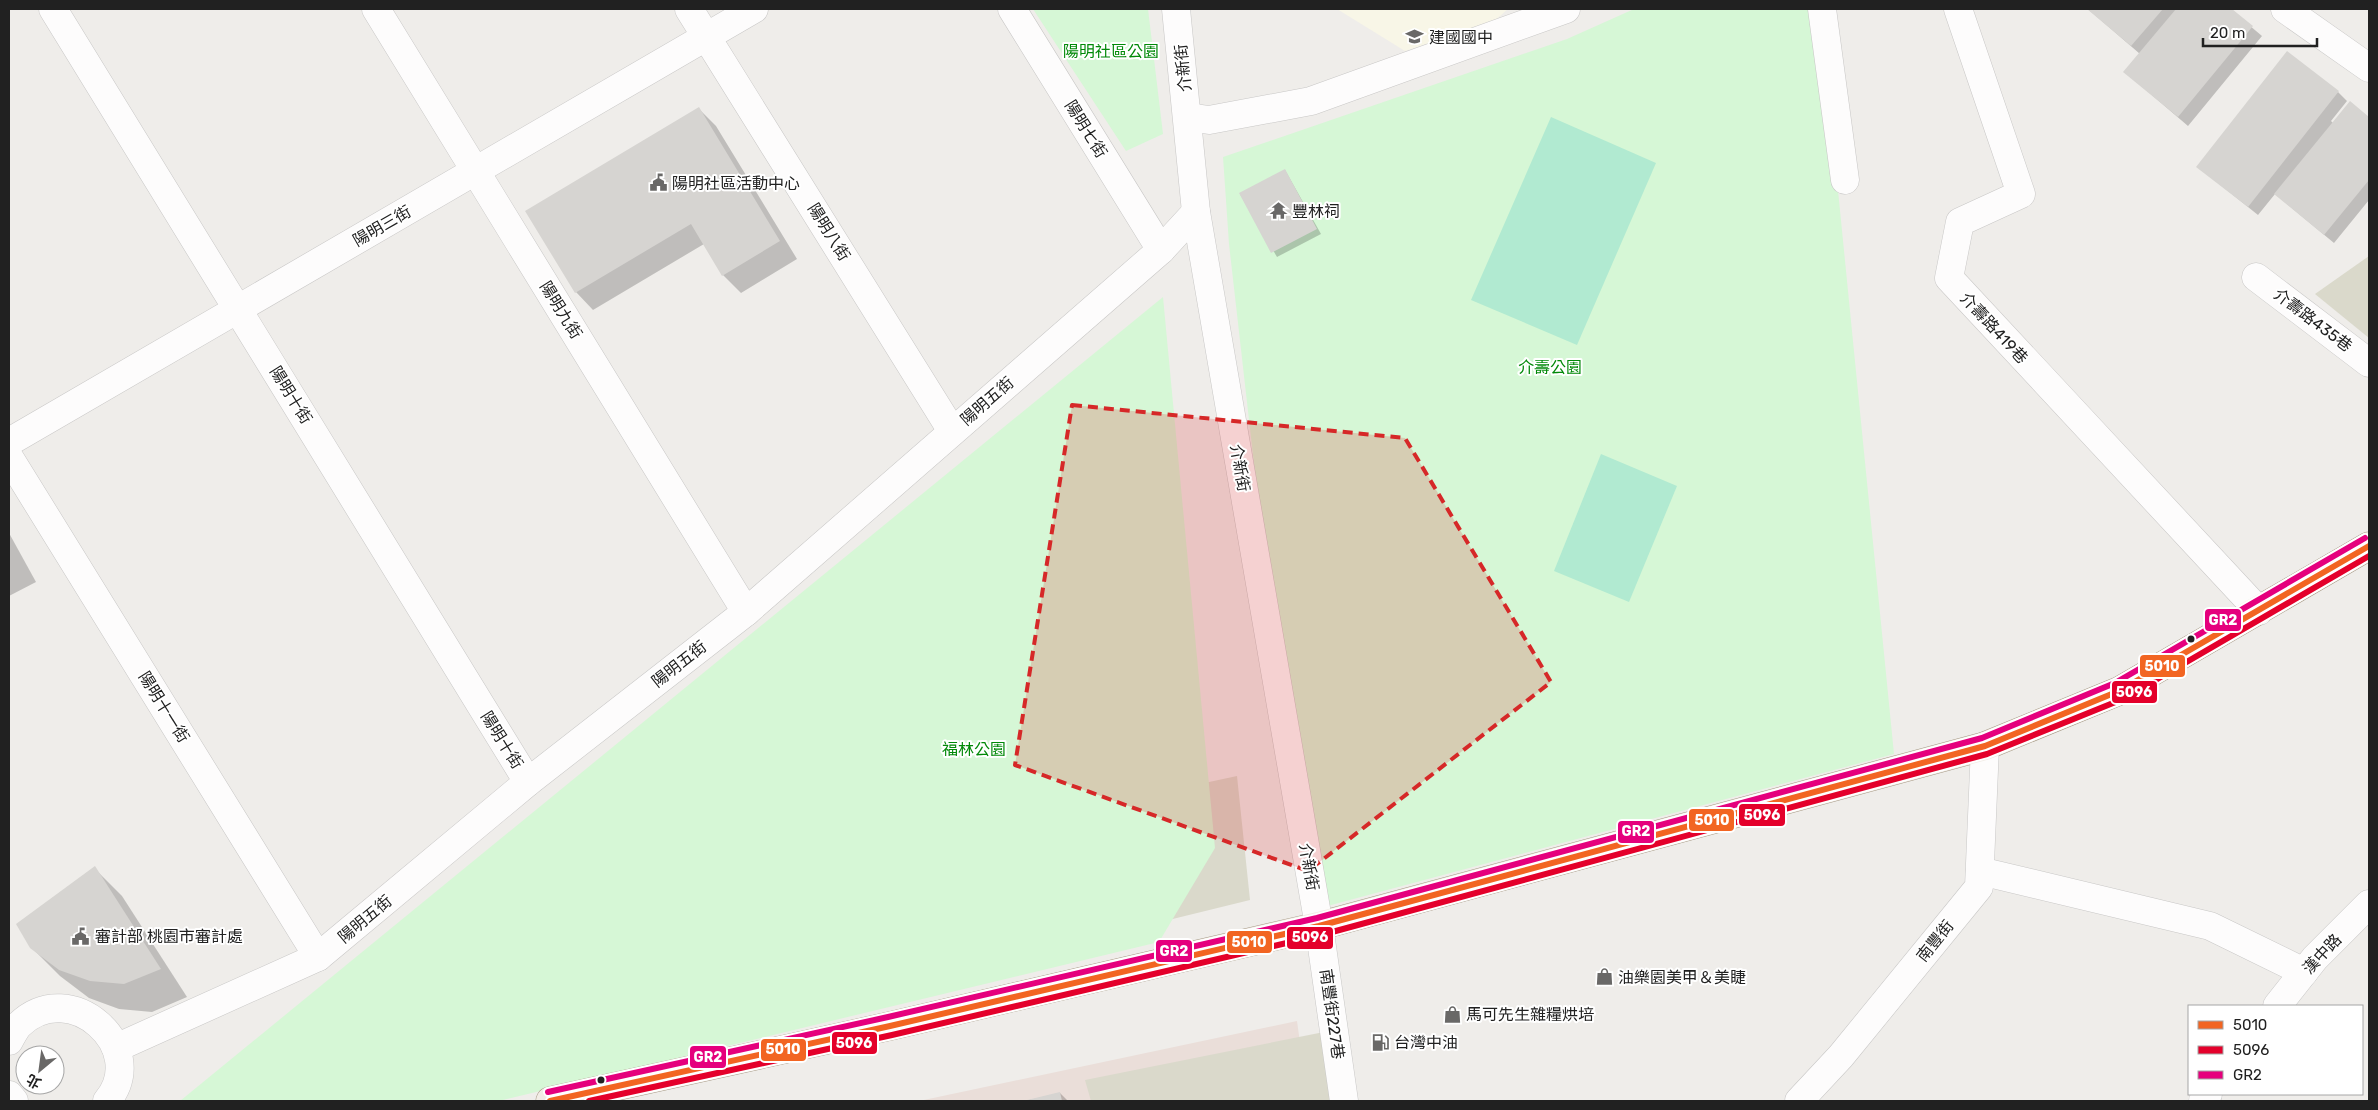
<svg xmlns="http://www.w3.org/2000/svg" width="2378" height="1110" font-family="Rubik,'Noto Sans TC',sans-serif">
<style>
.education{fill:#f8f6e7}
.military{fill:#eaded9}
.construction{fill:#dad9cb}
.park{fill:#d6f7d6}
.pitch{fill:#b1ead1}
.shadow{fill:#0003}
.building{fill:#d6d4d1}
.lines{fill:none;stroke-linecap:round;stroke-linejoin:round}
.minor-casing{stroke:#c8c7c6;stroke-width:29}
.major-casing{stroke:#a69a86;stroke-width:29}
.minor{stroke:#fdfcfc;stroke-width:28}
.major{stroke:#f2ece6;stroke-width:28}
.bus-1-casing{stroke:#fff;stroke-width:10}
.bus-2-casing{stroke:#fff;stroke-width:10}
.bus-3-casing{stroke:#fff;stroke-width:10}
.bus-1{stroke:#f26522;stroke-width:6}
.bus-2{stroke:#e4002b;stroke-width:6}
.bus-3{stroke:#e5007d;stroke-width:6}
.marked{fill:#d62828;fill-opacity:0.2;stroke:#d62828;stroke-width:4;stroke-dasharray:10 6;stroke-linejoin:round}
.bus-dot{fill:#212121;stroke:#fff;stroke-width:2}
.labels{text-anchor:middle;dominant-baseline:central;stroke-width:4;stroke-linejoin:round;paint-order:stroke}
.poi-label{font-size:16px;fill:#212121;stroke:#fff;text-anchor:start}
.park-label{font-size:16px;fill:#018908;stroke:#fff}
.street-label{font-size:16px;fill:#212121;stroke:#fff}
.line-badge{stroke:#fff;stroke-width:2}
.badge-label{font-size:14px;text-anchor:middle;font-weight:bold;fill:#fff}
</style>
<rect width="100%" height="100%" fill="#efedea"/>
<!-- education -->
<polygon class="education" points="1337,9 1508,9 1492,23 1405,51"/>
<!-- military -->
<polygon class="military" points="1297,1021 1308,1101 919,1101"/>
<!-- construction -->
<g class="construction">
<polygon points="2369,256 2369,338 2315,294"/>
<polygon points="1237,776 1250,900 1014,958 981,831"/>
<polygon points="1324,1032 1334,1101 1091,1101 1085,1080"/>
</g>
<!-- park -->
<g class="park">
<polygon points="1033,9 1148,9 1163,134 1126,151"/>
<polygon points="1634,9 1820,9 1894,754 1305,912 1229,244 1223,157 1567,39"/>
<polygon points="1163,297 1215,848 1159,942 499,1101 180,1101"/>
</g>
<!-- pitch -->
<g class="pitch">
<polygon points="1551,117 1656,163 1577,345 1471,300"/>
<polygon points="1601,454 1677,486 1629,602 1554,571"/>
</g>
<!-- shadow -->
<g class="shadow">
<polygon points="2088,9 2230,9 2262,36 2188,126 2125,72 2140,54"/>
<polygon points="2338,92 2347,101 2331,121 2333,123 2350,102 2369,118 2369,200 2334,243 2275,194 2258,215 2198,167"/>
<polygon points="698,108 716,126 797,259 741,293 723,275 704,244 593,310 576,292"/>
<polygon points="1285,170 1321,234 1277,257 1240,194"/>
<polygon points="9,533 36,582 9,596"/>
<polygon points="94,868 122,896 187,997 152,1012 119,1009 89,998 60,976 31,947"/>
<polygon points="1060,1093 1068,1101 1025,1101"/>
</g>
<!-- building -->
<g class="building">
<polygon points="2087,9 2163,9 2131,46"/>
<polygon points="2176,9 2232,9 2253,26 2178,117 2123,72"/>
<polygon points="2287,51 2339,91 2248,207 2196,167"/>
<polygon points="2350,101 2369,117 2369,180 2324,235 2274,194"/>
<polygon points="699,107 780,241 722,276 691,224 575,293 525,211"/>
<polygon points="1285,169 1317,229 1271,253 1239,193"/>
<polygon points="95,866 161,969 124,984 90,981 59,970 30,948 16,924"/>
<polygon points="1060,1092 1062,1101 1023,1101"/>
</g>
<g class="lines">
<defs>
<g id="minor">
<polyline points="53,9 528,782"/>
<polyline points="376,9 746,612"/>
<polyline points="689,9 952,431"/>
<polyline points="1012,9 1161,250"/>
<polyline points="1176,9 1196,212 1319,926 1344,1101"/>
<polyline points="1822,9 1845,180"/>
<polyline points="1958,9 2021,194 1960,222 1949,278 2259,611"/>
<polyline points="2285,9 2369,68"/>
<polyline points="1188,117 1209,120 1311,101 1566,9"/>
<polyline points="2256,277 2369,363"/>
<polyline points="9,442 754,9"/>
<polyline points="9,457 318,957"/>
<polyline points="1980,871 2210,926 2304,972"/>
<polyline points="2277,1006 2315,958 2369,904"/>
<path d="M 9,1041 C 12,1036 15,1029 19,1025 C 70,975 151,1048 107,1101"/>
<polyline points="116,1048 318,957 528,782 746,612 1161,250 1196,212"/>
<polyline points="9,1095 14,1101"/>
<polyline points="1799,1101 1841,1056 1979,887 1985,746"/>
<polyline points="2203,1101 2208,1094"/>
</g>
<polyline id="major" points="550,1101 890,1026 1319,926 1985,746 2119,691 2369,546"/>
</defs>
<!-- minor casing -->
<use href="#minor" class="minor-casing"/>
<!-- major casing -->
<use href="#major" class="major-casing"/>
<!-- minor -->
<use href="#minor" class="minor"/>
<!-- major -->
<use href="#major" class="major"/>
<defs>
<polyline id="bus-1" points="550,1101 890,1026 1319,926 1985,746 2119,691 2369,546"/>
<polyline id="bus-2" points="589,1101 892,1035 1321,935 1987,754 2123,699 2369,556"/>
<polyline id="bus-3" points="548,1092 888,1017 1317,918 1982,738 2115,683 2365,538"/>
</defs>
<!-- bus-1 casing -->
<use href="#bus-1" class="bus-1-casing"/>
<!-- bus-2 casing -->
<use href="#bus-2" class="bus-2-casing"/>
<!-- bus-3 casing -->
<use href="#bus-3" class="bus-3-casing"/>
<!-- bus-1 -->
<use href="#bus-1" class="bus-1"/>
<!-- bus-2 -->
<use href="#bus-2" class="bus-2"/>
<!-- bus-3 -->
<use href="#bus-3" class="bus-3"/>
</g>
<!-- marked area -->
<path class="marked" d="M 1072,405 L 1405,438 L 1551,682 L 1308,871 L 1015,765 Z"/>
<!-- icons -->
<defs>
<symbol id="school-bare" viewBox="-9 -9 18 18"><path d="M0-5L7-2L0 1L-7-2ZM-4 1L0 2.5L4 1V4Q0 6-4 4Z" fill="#696867" stroke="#fff" stroke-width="2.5" paint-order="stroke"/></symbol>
<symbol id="civic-bare" viewBox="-9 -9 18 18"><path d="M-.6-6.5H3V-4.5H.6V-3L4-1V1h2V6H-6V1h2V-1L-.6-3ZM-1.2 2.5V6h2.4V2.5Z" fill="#696867" stroke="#fff" stroke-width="2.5" paint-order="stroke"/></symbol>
<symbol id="temple-bare" viewBox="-9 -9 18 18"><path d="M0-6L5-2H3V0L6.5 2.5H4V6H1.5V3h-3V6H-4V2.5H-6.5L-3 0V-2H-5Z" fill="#696867" stroke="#fff" stroke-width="2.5" paint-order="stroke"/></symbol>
<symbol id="shop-bare" viewBox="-9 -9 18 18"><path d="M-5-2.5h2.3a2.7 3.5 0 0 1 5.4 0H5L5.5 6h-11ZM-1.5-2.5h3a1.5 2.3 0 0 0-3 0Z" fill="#696867" stroke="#fff" stroke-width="2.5" paint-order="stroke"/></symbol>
<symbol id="fuel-bare" viewBox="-9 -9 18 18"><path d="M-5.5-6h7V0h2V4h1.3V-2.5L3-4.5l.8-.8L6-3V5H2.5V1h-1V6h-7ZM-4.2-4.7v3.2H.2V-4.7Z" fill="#696867" stroke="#fff" stroke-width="2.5" paint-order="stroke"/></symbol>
</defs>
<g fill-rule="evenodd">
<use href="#school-bare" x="1402" y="24" width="25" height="25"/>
<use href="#civic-bare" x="646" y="170" width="25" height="25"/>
<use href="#temple-bare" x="1266" y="198" width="25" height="25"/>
<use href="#civic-bare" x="68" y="924" width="25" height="25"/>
<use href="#shop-bare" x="1592" y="964" width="25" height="25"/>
<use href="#shop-bare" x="1440" y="1002" width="25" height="25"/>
<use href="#fuel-bare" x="1368" y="1030" width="25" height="25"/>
</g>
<!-- markers -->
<g class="bus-dot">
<circle cx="2191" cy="639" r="4.5"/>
<circle cx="601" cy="1080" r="4.5"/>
</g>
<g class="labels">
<!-- poi labels -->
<g class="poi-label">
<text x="1429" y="37">建國國中</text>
<text x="672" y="183">陽明社區活動中心</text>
<text x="1292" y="211">豐林祠</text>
<text x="95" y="936">審計部 桃園市審計處</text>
<text x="1618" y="977">油樂園美甲＆美睫</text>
<text x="1466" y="1014">馬可先生雜糧烘培</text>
<text x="1394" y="1042">台灣中油</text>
</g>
<!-- park labels -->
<g class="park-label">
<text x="1111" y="51">陽明社區公園</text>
<text x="1550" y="367">介壽公園</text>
<text x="974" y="749">福林公園</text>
</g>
<!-- street labels -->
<g class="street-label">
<text transform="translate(1183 68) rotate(-96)">介新街</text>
<text transform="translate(1086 129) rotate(58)">陽明七街</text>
<text transform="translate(382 226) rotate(-30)">陽明三街</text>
<text transform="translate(829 232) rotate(58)">陽明八街</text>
<text transform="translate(561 310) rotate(58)">陽明九街</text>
<text transform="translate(2313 320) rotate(37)">介壽路435巷</text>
<text transform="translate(1994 328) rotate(47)">介壽路419巷</text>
<text transform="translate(291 395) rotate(58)">陽明十街</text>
<text transform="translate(987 401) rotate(-41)">陽明五街</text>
<text transform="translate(1240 468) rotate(80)">介新街</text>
<text transform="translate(679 664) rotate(-38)">陽明五街</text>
<text transform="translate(164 707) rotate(58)">陽明十一街</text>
<text transform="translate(502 740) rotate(58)">陽明十街</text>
<text transform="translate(1309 867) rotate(80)">介新街</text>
<text transform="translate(365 919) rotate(-40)">陽明五街</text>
<text transform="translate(1935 941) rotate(-51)">南豐街</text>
<text transform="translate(2322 954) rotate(-47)">漢中路</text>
<text transform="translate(1332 1014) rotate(82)">南豐街227巷</text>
</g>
</g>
<g class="line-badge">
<rect x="2204" y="608" width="38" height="24" rx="5" fill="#e5007d"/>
<rect x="2139" y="654" width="47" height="24" rx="5" fill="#f26522"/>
<rect x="2111" y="680" width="47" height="24" rx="5" fill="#e4002b"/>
<rect x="1738" y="803" width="48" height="24" rx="5" fill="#e4002b"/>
<rect x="1688" y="808" width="47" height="24" rx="5" fill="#f26522"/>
<rect x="1617" y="820" width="38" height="24" rx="5" fill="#e5007d"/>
<rect x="1286" y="926" width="48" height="24" rx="5" fill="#e4002b"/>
<rect x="1226" y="930" width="47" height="24" rx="5" fill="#f26522"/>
<rect x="1155" y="939" width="38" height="24" rx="5" fill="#e5007d"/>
<rect x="831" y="1031" width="47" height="24" rx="5" fill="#e4002b"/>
<rect x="760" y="1038" width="47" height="24" rx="5" fill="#f26522"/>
<rect x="689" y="1045" width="38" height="24" rx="5" fill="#e5007d"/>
</g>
<g class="badge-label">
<text x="2223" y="625">GR2</text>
<text x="2162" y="671">5010</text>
<text x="2134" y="697">5096</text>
<text x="1762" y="820">5096</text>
<text x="1712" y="825">5010</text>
<text x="1636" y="836">GR2</text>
<text x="1310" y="942">5096</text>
<text x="1249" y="947">5010</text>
<text x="1174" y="956">GR2</text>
<text x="854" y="1048">5096</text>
<text x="783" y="1054">5010</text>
<text x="708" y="1062">GR2</text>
</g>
<!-- border -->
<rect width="2378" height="1110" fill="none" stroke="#212121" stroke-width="20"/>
<!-- legend -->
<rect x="2188" y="1005" width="175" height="90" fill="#ffffff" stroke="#a6a6a6"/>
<rect x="2198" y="1021" width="25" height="8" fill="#f26522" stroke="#a6a6a6"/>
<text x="2233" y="1030" font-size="15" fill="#212121">5010</text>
<rect x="2198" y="1046" width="25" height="8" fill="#e4002b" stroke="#a6a6a6"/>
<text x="2233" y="1055" font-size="15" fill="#212121">5096</text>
<rect x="2198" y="1071" width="25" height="8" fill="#e5007d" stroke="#a6a6a6"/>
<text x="2233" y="1080" font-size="15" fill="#212121">GR2</text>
<!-- north arrow -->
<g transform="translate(40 1070) rotate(209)"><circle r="24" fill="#ffffff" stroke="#a6a6a6"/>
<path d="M0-4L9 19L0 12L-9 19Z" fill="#696867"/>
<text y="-8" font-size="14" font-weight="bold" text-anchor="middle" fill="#212121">北</text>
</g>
<!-- scale -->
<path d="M2203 38v8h114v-8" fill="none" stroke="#212121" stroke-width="2.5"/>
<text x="2210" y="38" font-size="15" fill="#212121" stroke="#ffffff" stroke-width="4" paint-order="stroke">20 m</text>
</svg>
